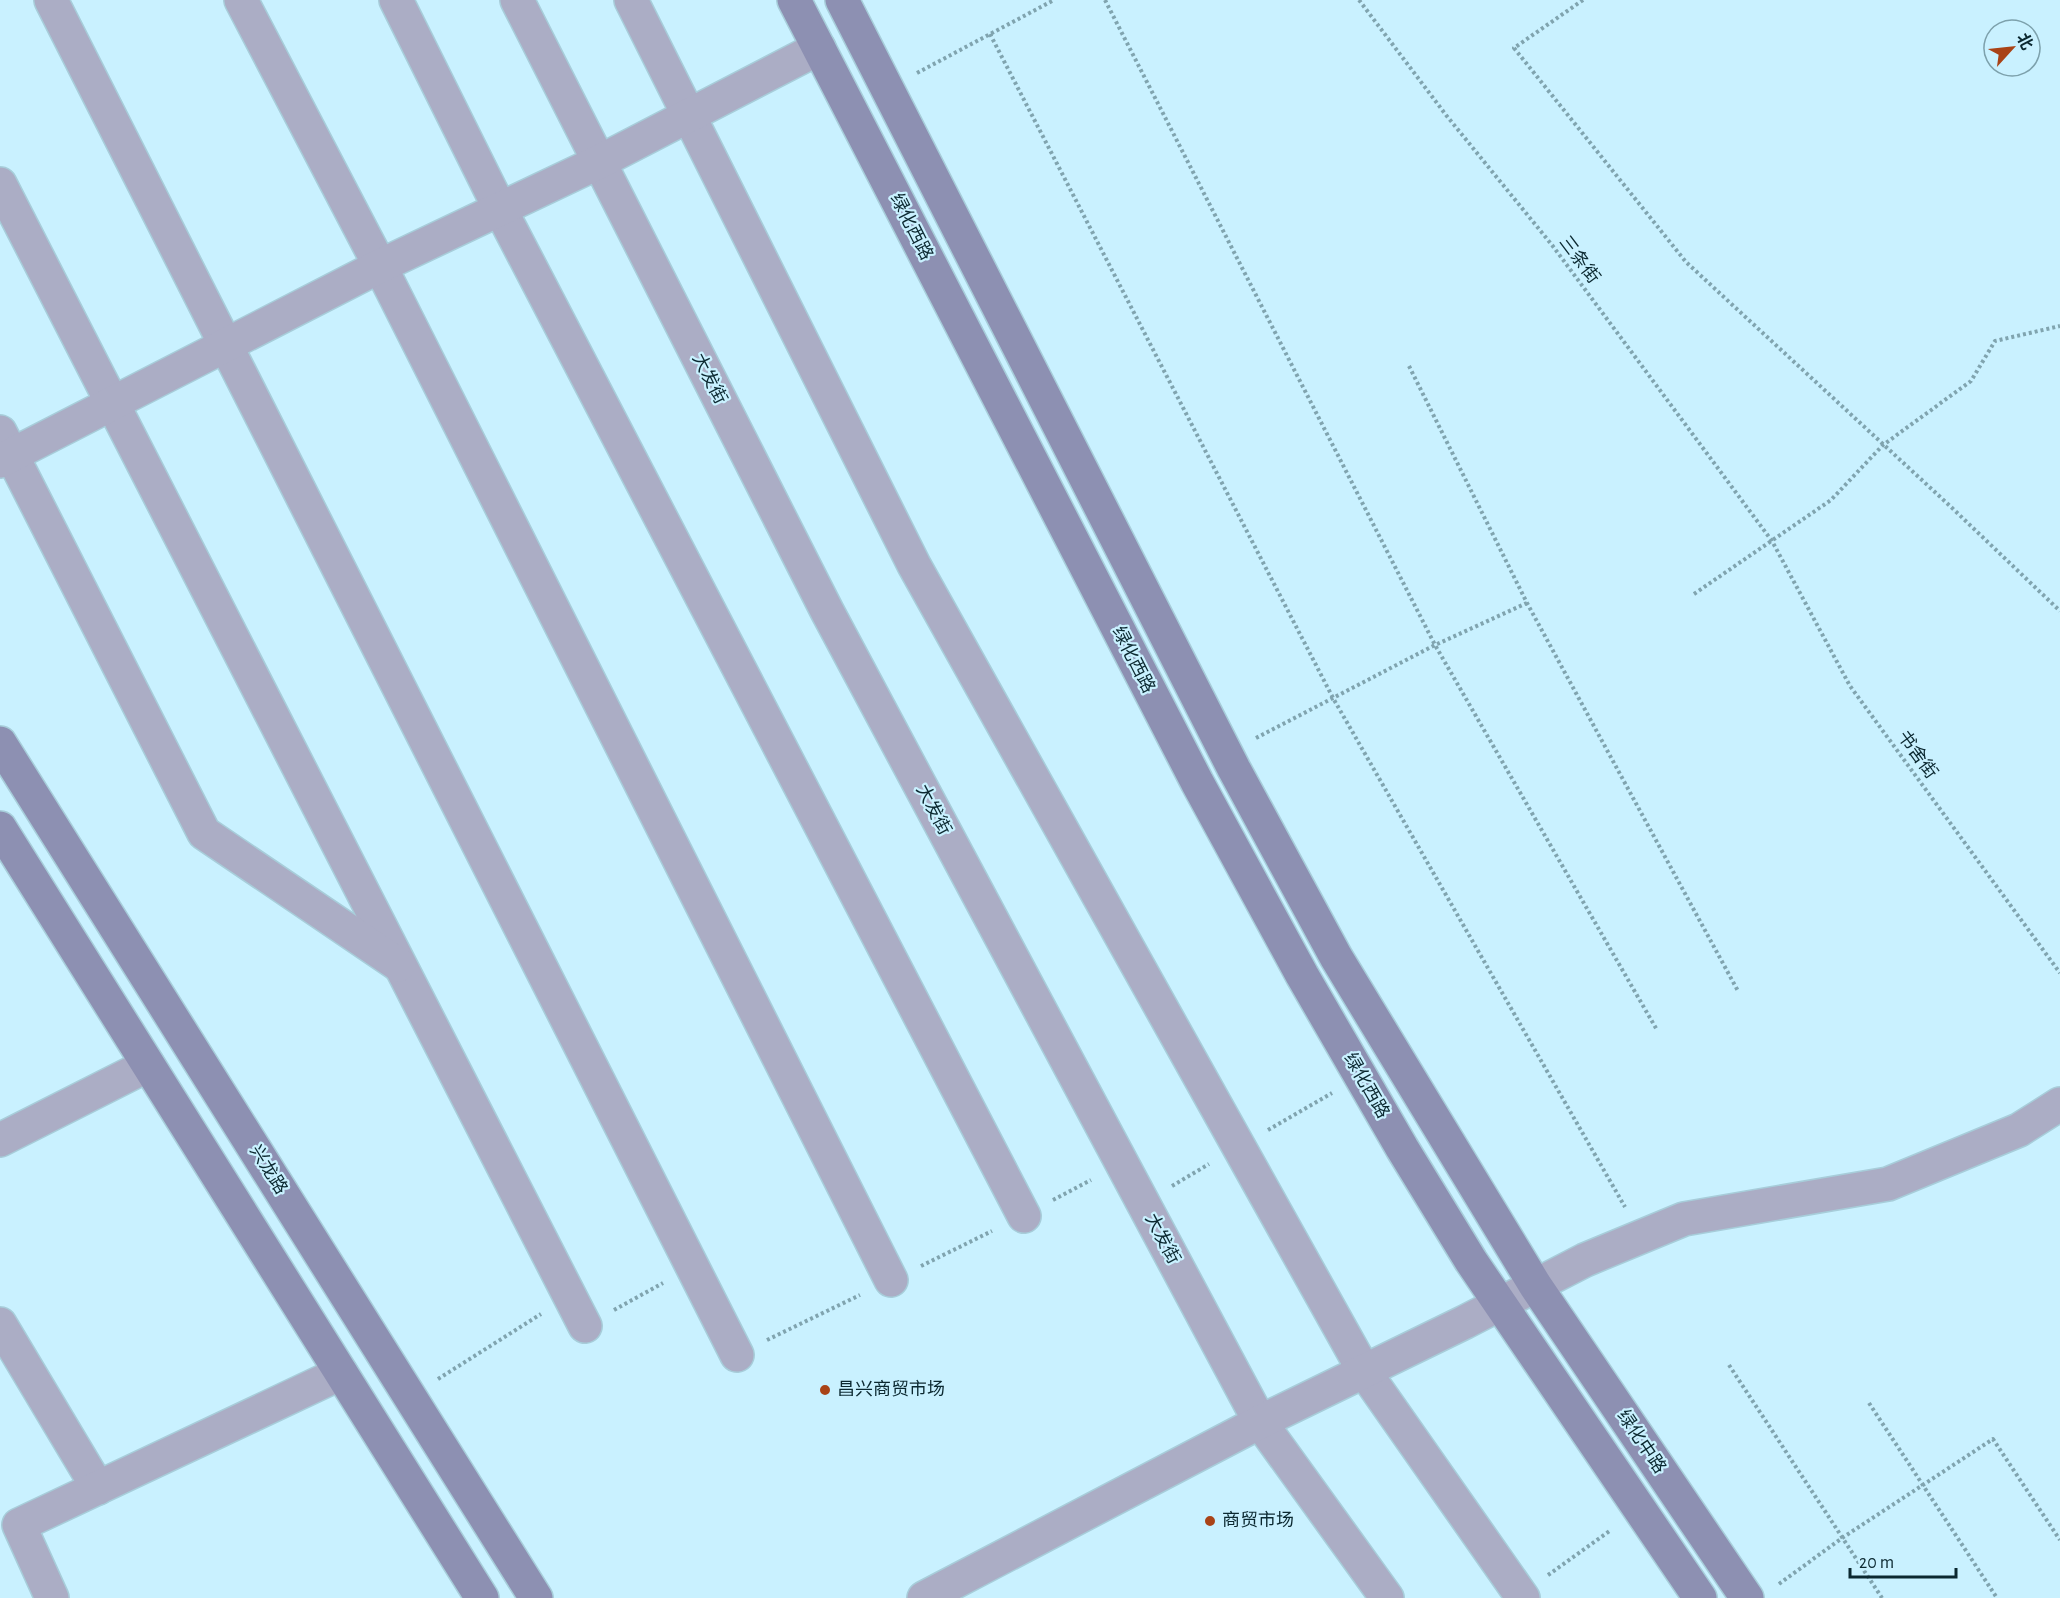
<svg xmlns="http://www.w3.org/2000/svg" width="2060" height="1598" font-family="'Alegreya Sans','Noto Sans SC',sans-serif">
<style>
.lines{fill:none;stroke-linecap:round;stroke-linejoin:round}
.street-casing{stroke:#a7cdda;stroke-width:36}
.secondary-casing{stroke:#a7cdda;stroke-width:36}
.path{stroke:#80a4af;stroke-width:4;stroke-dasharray:3 3;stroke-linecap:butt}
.street{stroke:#abadc5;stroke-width:33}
.secondary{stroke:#8d90b2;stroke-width:33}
.poi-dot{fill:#a94317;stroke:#c9f1ff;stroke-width:2}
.labels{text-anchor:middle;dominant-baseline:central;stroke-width:4.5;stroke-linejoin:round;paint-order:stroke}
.street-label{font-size:18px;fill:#0b2830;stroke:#c9f1ff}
.poi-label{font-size:18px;fill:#0b2830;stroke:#c9f1ff;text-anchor:start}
</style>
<rect width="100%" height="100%" fill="#c9f1ff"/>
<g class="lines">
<defs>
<g id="street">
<polyline points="51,0 737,1355"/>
<polyline points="241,0 380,266 891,1280"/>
<polyline points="396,0 500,209 1024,1216"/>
<polyline points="517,0 827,611 1260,1422 1387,1598"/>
<polyline points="631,0 914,565 1364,1371 1523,1598"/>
<polyline points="0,184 585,1326"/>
<polyline points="0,432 204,833 399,965"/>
<polyline points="0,461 380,266 599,162 819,48"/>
<polyline points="0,1140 148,1065"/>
<polyline points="0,1324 98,1488"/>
<polyline points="52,1598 19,1525 341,1373"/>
<polyline points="924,1598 1260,1422 1465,1322 1585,1260 1684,1219 1888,1184 2019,1130 2060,1104"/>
</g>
<g id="secondary">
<polyline points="794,0 1197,782 1302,975 1402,1148 1471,1261 1700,1598"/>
<polyline points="842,0 1234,769 1336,957 1535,1285 1747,1598"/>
<polyline points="0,743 536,1598"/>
<polyline points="0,828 482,1598"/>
</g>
</defs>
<!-- street casing -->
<use href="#street" class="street-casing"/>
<!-- secondary casing -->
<use href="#secondary" class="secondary-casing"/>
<!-- path -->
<g class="path">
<polyline points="1105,0 1435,645 1657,1030"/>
<polyline points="1359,0 1446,115 1552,245 1772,541 1850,686 2060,973"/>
<polyline points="1583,0 1514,48 1686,262 1950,506 2060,611"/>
<polyline points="990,34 1333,698 1625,1207"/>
<polyline points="917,73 1054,0"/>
<polyline points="1409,366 1527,603 1738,991"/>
<polyline points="1694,594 1831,500 1883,445 1971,381 1995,341 2060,326"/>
<polyline points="1256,738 1435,645 1527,603"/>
<polyline points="1268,1130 1332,1093"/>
<polyline points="1172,1186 1209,1164"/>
<polyline points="1053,1200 1091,1180"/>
<polyline points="921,1266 992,1231"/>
<polyline points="614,1310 663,1283"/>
<polyline points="767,1340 860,1295"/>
<polyline points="1729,1365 1882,1598"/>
<polyline points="438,1379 541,1314"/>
<polyline points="1869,1403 1997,1598"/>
<polyline points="1548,1575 1611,1530"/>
<polyline points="1779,1584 1842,1538 1993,1439 2060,1540"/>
</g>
<!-- street -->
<use href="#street" class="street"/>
<!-- secondary -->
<use href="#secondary" class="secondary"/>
</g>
<!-- markers -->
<g class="poi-dot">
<circle cx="825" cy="1390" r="6"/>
<circle cx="1210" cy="1521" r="6"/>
</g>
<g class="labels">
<!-- street labels -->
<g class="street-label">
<text transform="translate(911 227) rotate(63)">绿化西路</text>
<text transform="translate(1579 260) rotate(53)">三条街</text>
<text transform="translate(709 379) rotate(63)">大发街</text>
<text transform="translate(1133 660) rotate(63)">绿化西路</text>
<text transform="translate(1917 755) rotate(54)">书舍街</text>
<text transform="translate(933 810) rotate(62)">大发街</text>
<text transform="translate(1366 1086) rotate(60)">绿化西路</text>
<text transform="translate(268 1170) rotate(58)">兴龙路</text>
<text transform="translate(1162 1239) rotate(62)">大发街</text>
<text transform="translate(1641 1442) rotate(56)">绿化中路</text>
</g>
<!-- poi labels -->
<g class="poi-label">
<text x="837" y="1390">昌兴商贸市场</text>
<text x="1222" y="1521">商贸市场</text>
</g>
</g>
<!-- north arrow -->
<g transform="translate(2012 48) rotate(63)"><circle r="28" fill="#c9f1ff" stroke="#7da1ac" stroke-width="1.5"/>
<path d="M0-4.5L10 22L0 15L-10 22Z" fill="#a94317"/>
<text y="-9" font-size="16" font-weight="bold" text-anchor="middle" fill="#0b2830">北</text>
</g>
<!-- scale -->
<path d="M1850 1568v9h106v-9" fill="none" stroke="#0b2830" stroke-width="3"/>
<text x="1859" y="1568" font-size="18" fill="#0b2830" stroke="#c9f1ff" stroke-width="4.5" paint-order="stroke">20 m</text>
</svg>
